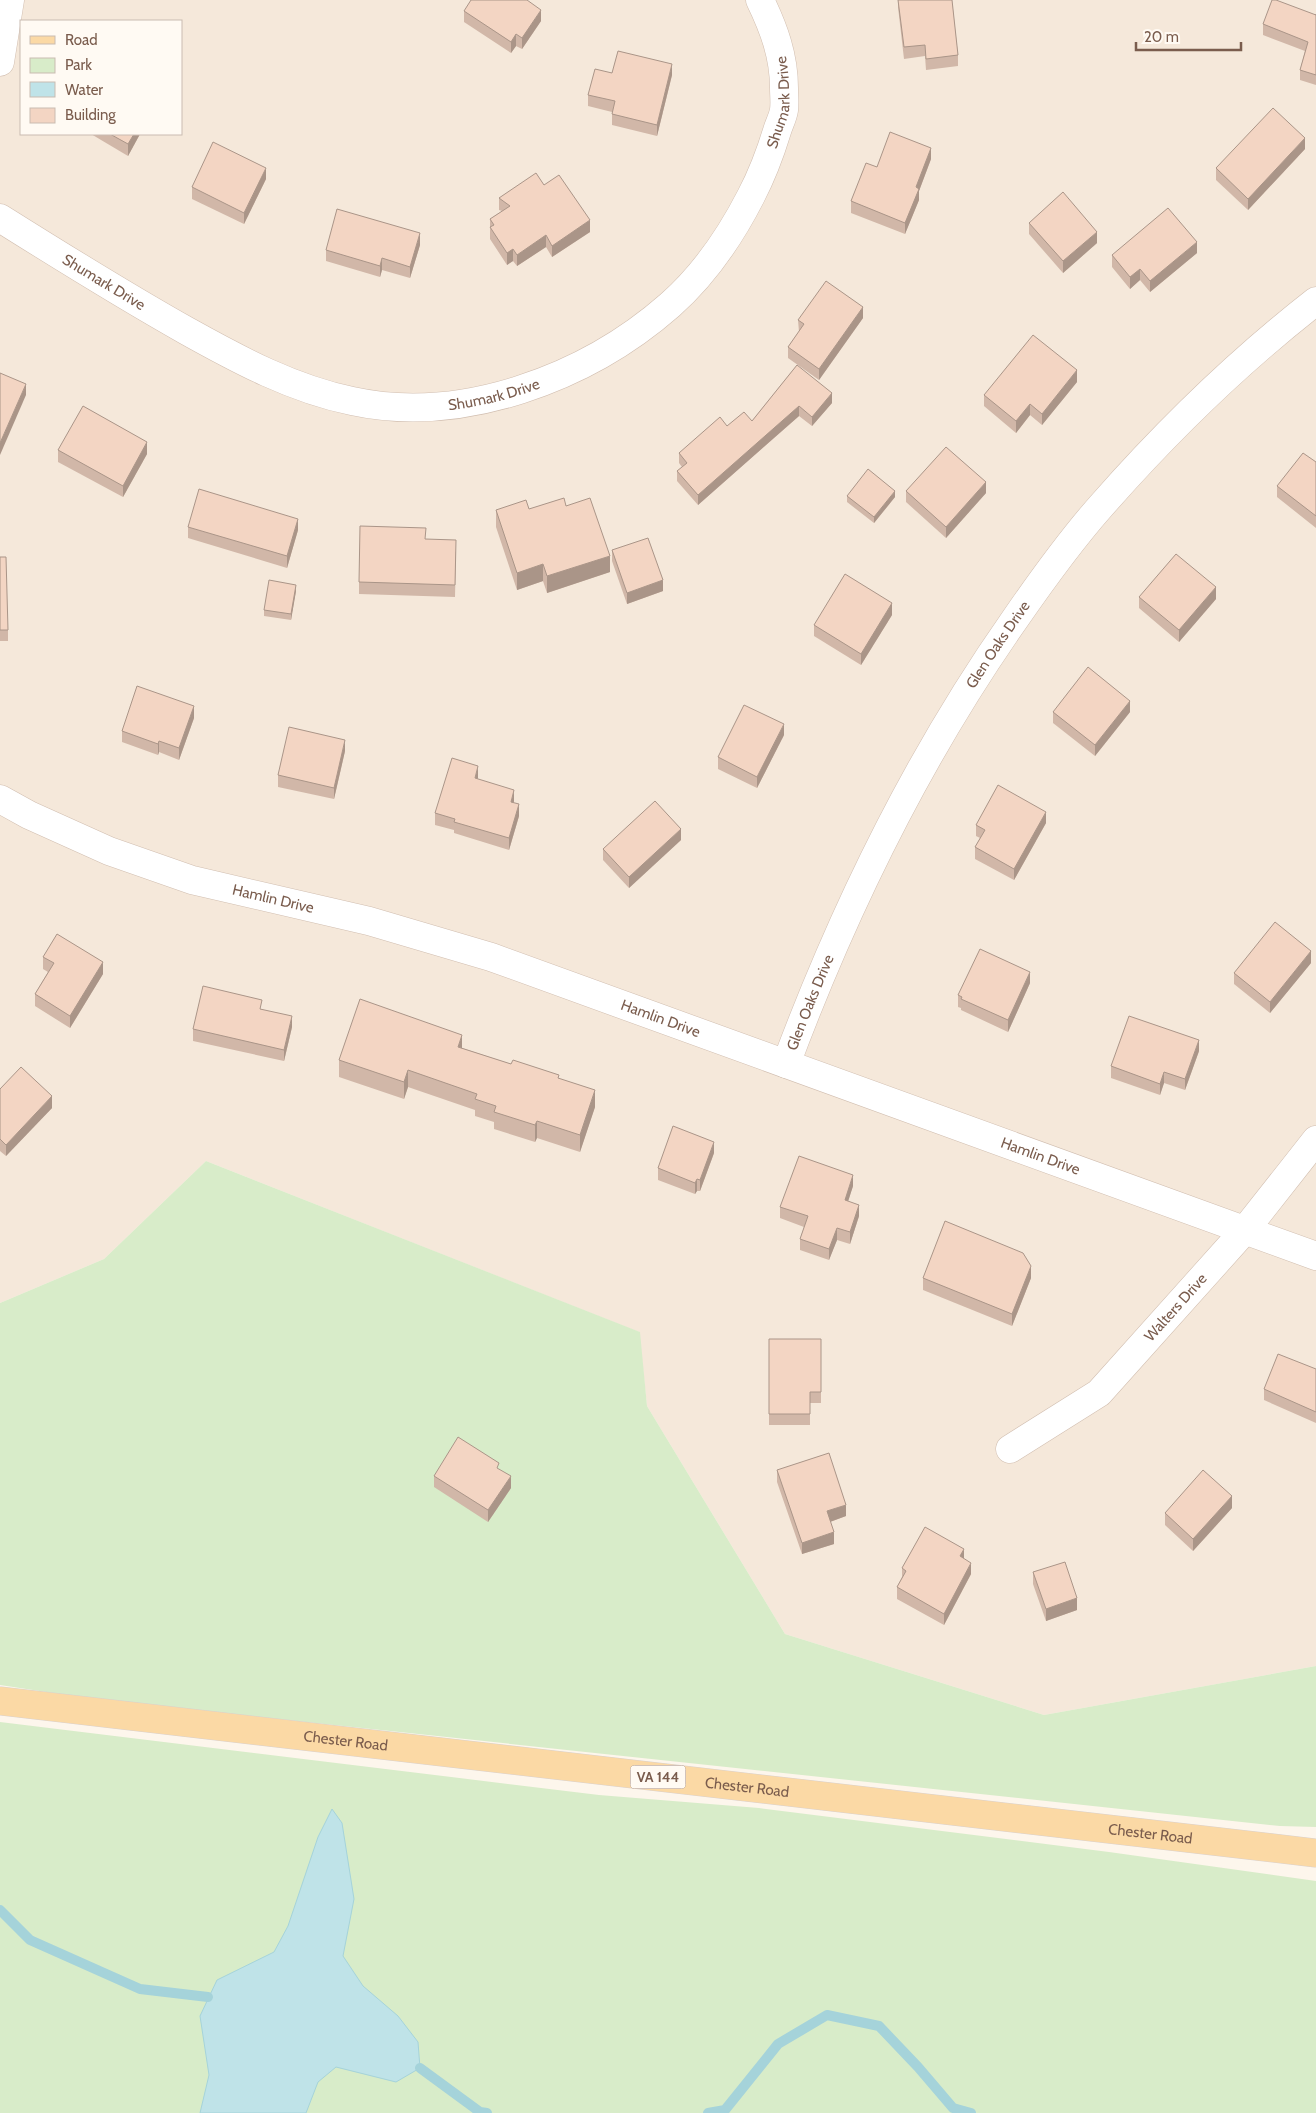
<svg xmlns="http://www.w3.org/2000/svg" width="1316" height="2113" font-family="Cabin,sans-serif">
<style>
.residential{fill:#f5e8da;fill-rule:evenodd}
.green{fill:#d8ecc9}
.water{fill:#bfe3e8;stroke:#a5d3da}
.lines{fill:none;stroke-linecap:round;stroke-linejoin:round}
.stream{stroke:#a5d3da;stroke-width:10}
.minor-casing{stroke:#d1beb0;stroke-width:29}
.primary-casing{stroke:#dad1cd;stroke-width:29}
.minor{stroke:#fff;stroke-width:28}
.primary{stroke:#fbd9a5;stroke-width:28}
.wall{fill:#d1b7a8}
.shaded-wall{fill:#aa9588}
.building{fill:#f3d5c3;stroke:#aa9588}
.labels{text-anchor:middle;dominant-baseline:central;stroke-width:4.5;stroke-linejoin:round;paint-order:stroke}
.shield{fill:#fffaf3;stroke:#a28b7f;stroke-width:1}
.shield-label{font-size:14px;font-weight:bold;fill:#7a5c4d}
.street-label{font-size:15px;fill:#7a5c4d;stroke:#fffaf3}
</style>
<rect width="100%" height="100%" fill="#fdf6ec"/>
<!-- residential -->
<path class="residential" d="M 0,0 L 1316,0 L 1316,1666 L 1044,1715 L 785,1634 L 647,1406 L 639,1332 L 206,1161 L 104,1259 L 0,1303 ZM 21,21 L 181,21 L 181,134 L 21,134 Z"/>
<!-- green -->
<g class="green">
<polygon points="206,1161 640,1332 647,1406 785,1634 1044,1715 1316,1666 1316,1827 1280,1826 99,1700 0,1685 0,1303 104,1259"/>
<polygon points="0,1722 599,1795 759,1808 1109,1852 1316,1881 1316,2113 0,2113"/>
</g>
<!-- water -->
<polygon class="water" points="332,1809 342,1823 354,1899 343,1956 363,1986 398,2016 418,2042 420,2068 396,2082 336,2067 318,2082 306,2113 200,2113 209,2075 200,2016 217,1980 274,1952 288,1926 318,1837"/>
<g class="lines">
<!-- stream -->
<g class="stream">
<polyline points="0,1910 30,1940 140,1989 208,1997"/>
<polyline points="420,2068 480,2112 487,2113"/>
<polyline points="708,2113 725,2110 778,2044 827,2015 879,2026 918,2067 953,2108 971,2113"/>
</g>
<defs>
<g id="minor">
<polyline points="0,62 10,0"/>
<path id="s1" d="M 0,218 C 62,257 123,295 187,331 C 239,360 293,389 352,401 C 462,425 587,378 670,305 C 704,275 730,237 751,196 C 762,175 770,154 777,131 C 779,124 783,117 784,110 C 785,103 784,95 784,88 C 784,56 774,29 760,0"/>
<path id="s2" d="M 0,799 L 29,815 L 109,851 L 192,880 L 369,921 L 491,957 L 1316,1256"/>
<path id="s3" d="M 786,1064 C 845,906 918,757 1015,619 C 1042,580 1070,541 1101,506 C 1166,432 1239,361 1316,301"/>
<path id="s4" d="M 1010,1449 L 1099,1393 L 1245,1230 L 1316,1140"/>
</g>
<g id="primary">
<path id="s5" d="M 0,1701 L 1316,1853"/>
</g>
</defs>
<!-- minor casing -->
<use href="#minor" class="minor-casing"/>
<!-- primary casing -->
<use href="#primary" class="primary-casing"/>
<!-- minor -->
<use href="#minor" class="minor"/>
<!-- primary -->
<use href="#primary" class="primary"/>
</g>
<!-- wall -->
<g class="wall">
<polygon points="898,0 952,0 958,55 958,66 926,70 925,56 904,59 898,7"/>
<polygon points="464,11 541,21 522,49 516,46 511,53 464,22"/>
<polygon points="1316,14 1316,85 1300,80 1300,70 1305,51 1263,35 1263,24 1316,15"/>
<polygon points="612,73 672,75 657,136 612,125 612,112 588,106 588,95"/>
<polygon points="91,134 140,134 128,156"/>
<polygon points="1305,149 1248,210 1216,180 1216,168"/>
<polygon points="931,159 919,191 919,200 905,234 851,213 851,201 877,167"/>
<polygon points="266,179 244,224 192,199 192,187"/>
<polygon points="544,185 590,232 552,257 546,247 517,266 513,261 507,265 490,239 490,219 502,211 499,210 499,198"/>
<polygon points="1029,223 1097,243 1063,273 1029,234"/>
<polygon points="420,245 410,278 382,270 380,277 326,261 326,250"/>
<polygon points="1197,253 1150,292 1140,280 1130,289 1112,267 1112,255"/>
<polygon points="863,318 819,380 788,358 788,347 799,332 798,320"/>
<polygon points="797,365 832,403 812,426 799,416 698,505 677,481 677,471 682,467 679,463 679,453 727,426 752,421"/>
<polygon points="1077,382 1042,425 1030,415 1016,433 984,406 984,395"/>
<polygon points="58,450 147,454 123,497 58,462"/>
<polygon points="1316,462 1316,528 1277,497 1277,486"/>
<polygon points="906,491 986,493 946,538 906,502"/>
<polygon points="847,496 895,497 874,523 847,502"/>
<polygon points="566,506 610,572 547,593 543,581 517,590 496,527 496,510 529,509"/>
<polygon points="188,527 298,530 287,568 188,538"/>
<polygon points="426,539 456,552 455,597 359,594 359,582"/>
<polygon points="612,550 663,591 627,604 612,561"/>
<polygon points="0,557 8,630 8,641 0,641"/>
<polygon points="296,591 291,620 264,616 264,610"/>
<polygon points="1139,597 1216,599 1179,642 1139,608"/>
<polygon points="892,615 861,665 814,636 814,625"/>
<polygon points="1053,712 1130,712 1095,756 1053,723"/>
<polygon points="194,718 179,760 159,752 158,755 122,742 122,731"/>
<polygon points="784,735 757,788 718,769 718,757"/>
<polygon points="345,751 334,799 278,787 278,775"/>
<polygon points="478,779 514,801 514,803 519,816 509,850 454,833 454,830 435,825 435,813"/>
<polygon points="1046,823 1014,880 975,859 975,847 980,838 976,836 976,825"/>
<polygon points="681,840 629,888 603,860 603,849"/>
<polygon points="43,957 103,974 70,1028 35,1006 35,994 48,972 43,969"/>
<polygon points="1311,963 1270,1013 1234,984 1234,973"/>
<polygon points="1030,983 1008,1032 961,1010 961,1008 958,1007 958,995"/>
<polygon points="262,1009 292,1027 284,1061 193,1041 193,1029"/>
<polygon points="462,1048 511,1064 559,1078 595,1107 580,1152 537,1138 535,1142 494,1129 494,1122 475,1116 475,1110 408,1087 404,1099 339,1077 339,1060"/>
<polygon points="1199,1051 1185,1090 1164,1083 1160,1095 1111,1078 1111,1066"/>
<polygon points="0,1089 52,1108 6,1156 0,1151"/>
<polygon points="714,1153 700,1191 697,1191 695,1194 658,1180 658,1168"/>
<polygon points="853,1186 848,1201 859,1216 850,1244 837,1240 829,1260 800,1250 800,1239 804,1227 780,1218 780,1207"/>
<polygon points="923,1278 1031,1278 1012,1326 923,1290"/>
<polygon points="769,1339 821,1339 821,1403 810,1403 810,1425 769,1425"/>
<polygon points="1316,1369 1316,1423 1264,1400 1264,1389"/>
<polygon points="499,1469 511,1488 488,1522 434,1487 434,1476"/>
<polygon points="777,1470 846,1516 830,1522 834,1544 802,1554 777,1482"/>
<polygon points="1232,1508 1193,1551 1165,1525 1165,1513"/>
<polygon points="964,1559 971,1574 944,1625 897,1599 897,1587 902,1577 902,1568"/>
<polygon points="1033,1572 1077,1610 1046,1621 1033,1584"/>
</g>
<!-- shaded-wall -->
<g class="shaded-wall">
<polygon points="541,10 541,21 522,49 522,38"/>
<polygon points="516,34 516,46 511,53 511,42"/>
<polygon points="672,64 672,75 657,136 657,125"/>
<polygon points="134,134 140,134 128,156 128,144"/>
<polygon points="1305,138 1305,149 1248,210 1248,199"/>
<polygon points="931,148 931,159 919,191 919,200 905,234 905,223 916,187"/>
<polygon points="266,168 266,179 244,224 244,213"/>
<polygon points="590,220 590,232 552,257 552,246"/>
<polygon points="1097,232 1097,243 1063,273 1063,261"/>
<polygon points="420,233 420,245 410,278 410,267"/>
<polygon points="546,235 546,247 517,266 517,255"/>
<polygon points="1197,242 1197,253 1150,292 1150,281"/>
<polygon points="513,249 513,261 507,265 507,253"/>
<polygon points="382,258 382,270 380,277 380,266"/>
<polygon points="1140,269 1140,280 1130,289 1130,277"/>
<polygon points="863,307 863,318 819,380 819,369"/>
<polygon points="1077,370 1077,382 1042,425 1042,414"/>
<polygon points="26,384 26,395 0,455 0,443"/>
<polygon points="832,393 832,403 812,426 812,417"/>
<polygon points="1030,404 1030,415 1016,433 1016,421"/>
<polygon points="799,406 799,416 698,505 698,495"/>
<polygon points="147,442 147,454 123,497 123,486"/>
<polygon points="986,482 986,493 946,538 946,527"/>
<polygon points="895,491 895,497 874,523 874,517"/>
<polygon points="298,519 298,530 287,568 287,556"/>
<polygon points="610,556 610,572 547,593 547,576"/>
<polygon points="543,564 543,581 517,590 517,573"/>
<polygon points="663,580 663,591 627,604 627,593"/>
<polygon points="296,585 296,591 291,620 291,614"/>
<polygon points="1216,587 1216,599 1179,642 1179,630"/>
<polygon points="892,603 892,615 861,665 861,654"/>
<polygon points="1130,701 1130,712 1095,756 1095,745"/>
<polygon points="194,706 194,718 179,760 179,748"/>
<polygon points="784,724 784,735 757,788 757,777"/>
<polygon points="345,740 345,751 334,799 334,788"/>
<polygon points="159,741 159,752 158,755 158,744"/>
<polygon points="478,766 478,778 475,789 475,778"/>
<polygon points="514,790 514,801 511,813 511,802"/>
<polygon points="519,804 519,816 509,850 509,838"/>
<polygon points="1046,812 1046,823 1014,880 1014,869"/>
<polygon points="681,829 681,840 629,888 629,877"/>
<polygon points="1311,951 1311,963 1270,1013 1270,1002"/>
<polygon points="103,962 103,974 70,1028 70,1016"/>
<polygon points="1030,972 1030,983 1008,1032 1008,1020"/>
<polygon points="292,1016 292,1027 284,1061 284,1050"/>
<polygon points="462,1035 462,1052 458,1047"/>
<polygon points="1199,1040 1199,1051 1185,1090 1185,1079"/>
<polygon points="408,1070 408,1087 404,1099 404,1082"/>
<polygon points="1164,1072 1164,1083 1160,1095 1160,1084"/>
<polygon points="595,1090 595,1107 580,1152 580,1135"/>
<polygon points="52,1096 52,1108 6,1156 6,1145"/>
<polygon points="537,1121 537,1138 535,1142 535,1125"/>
<polygon points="714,1142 714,1153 700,1191 700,1180"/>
<polygon points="853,1175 853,1186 845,1211 845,1200"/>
<polygon points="697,1179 697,1191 695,1194 695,1183"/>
<polygon points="859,1205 859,1216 850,1244 850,1232"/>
<polygon points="837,1228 837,1240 829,1260 829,1249"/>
<polygon points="1031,1266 1031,1278 1012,1326 1012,1314"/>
<polygon points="511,1476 511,1488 488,1522 488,1510"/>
<polygon points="1232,1496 1232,1508 1193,1551 1193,1539"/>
<polygon points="846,1505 846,1516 827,1523 827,1511"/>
<polygon points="834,1532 834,1544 802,1554 802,1543"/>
<polygon points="964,1549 964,1561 960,1556"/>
<polygon points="971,1563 971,1574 944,1625 944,1614"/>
<polygon points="1077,1598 1077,1610 1046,1621 1046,1609"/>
</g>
<!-- building -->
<g class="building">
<polygon points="471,0 527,0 541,10 522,38 516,34 511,42 464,11"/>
<polygon points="898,0 952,0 958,55 926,59 925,45 904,47"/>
<polygon points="1272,0 1276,0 1316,15 1316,14 1316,75 1300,70 1308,42 1263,24"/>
<polygon points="618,51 672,64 657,125 612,114 615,101 588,95 595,69 612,73"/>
<polygon points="1273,108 1305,138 1248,199 1216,168"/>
<polygon points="890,132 931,148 916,187 919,189 905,223 851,201 866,163 877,167"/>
<polygon points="110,134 134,134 128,144"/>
<polygon points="213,142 266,168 244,213 192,187"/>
<polygon points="536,173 544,185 559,175 590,220 552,246 546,235 517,255 513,249 507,253 490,227 494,225 490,219 510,206 499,198"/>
<polygon points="1063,192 1097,232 1063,261 1029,223"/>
<polygon points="1168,208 1197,242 1150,281 1140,269 1130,277 1112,255"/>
<polygon points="337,209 420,233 410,267 382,258 380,266 326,250"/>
<polygon points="826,281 863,307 819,369 788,347 804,324 798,320"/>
<polygon points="1033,335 1077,370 1042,414 1030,404 1016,421 984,395"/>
<polygon points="797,365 832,393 812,417 799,406 698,495 677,471 687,463 679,453 720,417 727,426 744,412 752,421"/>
<polygon points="0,373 26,384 0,443"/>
<polygon points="83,406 147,442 123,486 58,450"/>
<polygon points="946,447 986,482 946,527 906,491"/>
<polygon points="1303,453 1316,462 1316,516 1277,486"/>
<polygon points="868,469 895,491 874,517 847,496"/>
<polygon points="199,489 298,519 287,556 188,527"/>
<polygon points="564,498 566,506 590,498 610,556 547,576 543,564 517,573 496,510 526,500 529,509"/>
<polygon points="360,526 426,528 425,539 456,540 455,585 359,582"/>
<polygon points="648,538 663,580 627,593 612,550"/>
<polygon points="1176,554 1216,587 1179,630 1139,597"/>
<polygon points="0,557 6,557 8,630 0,630"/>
<polygon points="845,574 892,603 861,654 814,625"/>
<polygon points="269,580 296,585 291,614 264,610"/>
<polygon points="1088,667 1130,701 1095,745 1053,712"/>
<polygon points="137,686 194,706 179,748 159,741 158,744 122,731"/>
<polygon points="744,705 784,724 757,777 718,757"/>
<polygon points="289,727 345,740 334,788 278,775"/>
<polygon points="452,758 478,766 475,778 514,790 511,802 519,804 509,838 454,822 455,819 435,813"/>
<polygon points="998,785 1046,812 1014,869 975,847 985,830 976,825"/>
<polygon points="655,801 681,829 629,877 603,849"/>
<polygon points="1275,922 1311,951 1270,1002 1234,973"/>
<polygon points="57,934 103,962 70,1016 35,994 54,963 43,957"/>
<polygon points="980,949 1030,972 1008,1020 961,999 962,997 958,995"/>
<polygon points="203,986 262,1000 260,1009 292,1016 284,1050 193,1029"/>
<polygon points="360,999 462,1035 458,1047 511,1064 513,1060 559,1075 558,1078 595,1090 580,1135 537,1121 535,1125 494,1112 496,1106 475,1099 477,1094 408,1070 404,1082 339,1060"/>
<polygon points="1129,1016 1199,1040 1185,1079 1164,1072 1160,1084 1111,1066"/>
<polygon points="21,1067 52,1096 6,1145 0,1139 0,1089"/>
<polygon points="673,1126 714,1142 700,1180 697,1179 695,1183 658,1168"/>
<polygon points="799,1156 853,1175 845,1200 859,1205 850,1232 837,1228 829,1249 800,1239 808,1216 780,1207"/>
<polygon points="945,1221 1023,1253 1031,1266 1012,1314 923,1278"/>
<polygon points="769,1339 821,1339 821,1392 810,1392 810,1414 769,1414"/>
<polygon points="1278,1354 1316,1369 1316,1412 1264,1389"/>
<polygon points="458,1437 499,1463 497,1468 511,1476 488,1510 434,1476"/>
<polygon points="829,1453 846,1505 827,1511 834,1532 802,1543 777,1470"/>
<polygon points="1203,1470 1232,1496 1193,1539 1165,1513"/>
<polygon points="925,1527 964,1549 960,1556 971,1563 944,1614 897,1587 906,1571 902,1568"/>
<polygon points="1065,1562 1077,1598 1046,1609 1033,1572"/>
</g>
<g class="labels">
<!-- shield labels -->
<rect class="shield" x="630.5" y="1765.5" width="55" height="23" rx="4"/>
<g class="shield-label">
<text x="658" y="1777">VA 144</text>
</g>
<!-- street labels -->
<g class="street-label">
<text stroke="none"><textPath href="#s1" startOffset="978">Shumark Drive</textPath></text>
<text stroke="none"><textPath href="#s1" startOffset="122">Shumark Drive</textPath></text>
<text stroke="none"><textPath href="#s1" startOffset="542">Shumark Drive</textPath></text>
<text stroke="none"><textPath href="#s3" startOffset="471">Glen Oaks Drive</textPath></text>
<text stroke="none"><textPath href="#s2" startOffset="292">Hamlin Drive</textPath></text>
<text stroke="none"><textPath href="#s3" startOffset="66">Glen Oaks Drive</textPath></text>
<text stroke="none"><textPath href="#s2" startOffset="698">Hamlin Drive</textPath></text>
<text stroke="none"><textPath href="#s2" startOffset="1102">Hamlin Drive</textPath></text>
<text stroke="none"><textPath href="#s4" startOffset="220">Walters Drive</textPath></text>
<text stroke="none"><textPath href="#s5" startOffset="348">Chester Road</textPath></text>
<text stroke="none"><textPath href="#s5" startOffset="752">Chester Road</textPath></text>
<text stroke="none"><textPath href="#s5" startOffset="1158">Chester Road</textPath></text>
</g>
</g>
<!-- legend -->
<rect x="20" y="20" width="162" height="115" fill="#fffaf3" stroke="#cabbb1"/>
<rect x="30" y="36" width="25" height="8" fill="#fbd9a5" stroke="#cabbb1"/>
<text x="65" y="45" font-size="15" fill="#7a5c4d">Road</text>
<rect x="30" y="58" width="25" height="15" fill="#d8ecc9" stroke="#cabbb1"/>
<text x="65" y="70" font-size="15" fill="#7a5c4d">Park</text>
<rect x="30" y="82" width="25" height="15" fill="#bfe3e8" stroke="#cabbb1"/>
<text x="65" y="95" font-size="15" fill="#7a5c4d">Water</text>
<rect x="30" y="108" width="25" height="15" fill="#f3d5c3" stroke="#cabbb1"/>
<text x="65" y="120" font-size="15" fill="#7a5c4d">Building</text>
<!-- scale -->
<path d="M1136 42v8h105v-8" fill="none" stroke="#7a5c4d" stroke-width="2.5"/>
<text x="1144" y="42" font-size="15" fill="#7a5c4d" stroke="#fffaf3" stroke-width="4" paint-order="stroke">20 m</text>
</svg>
